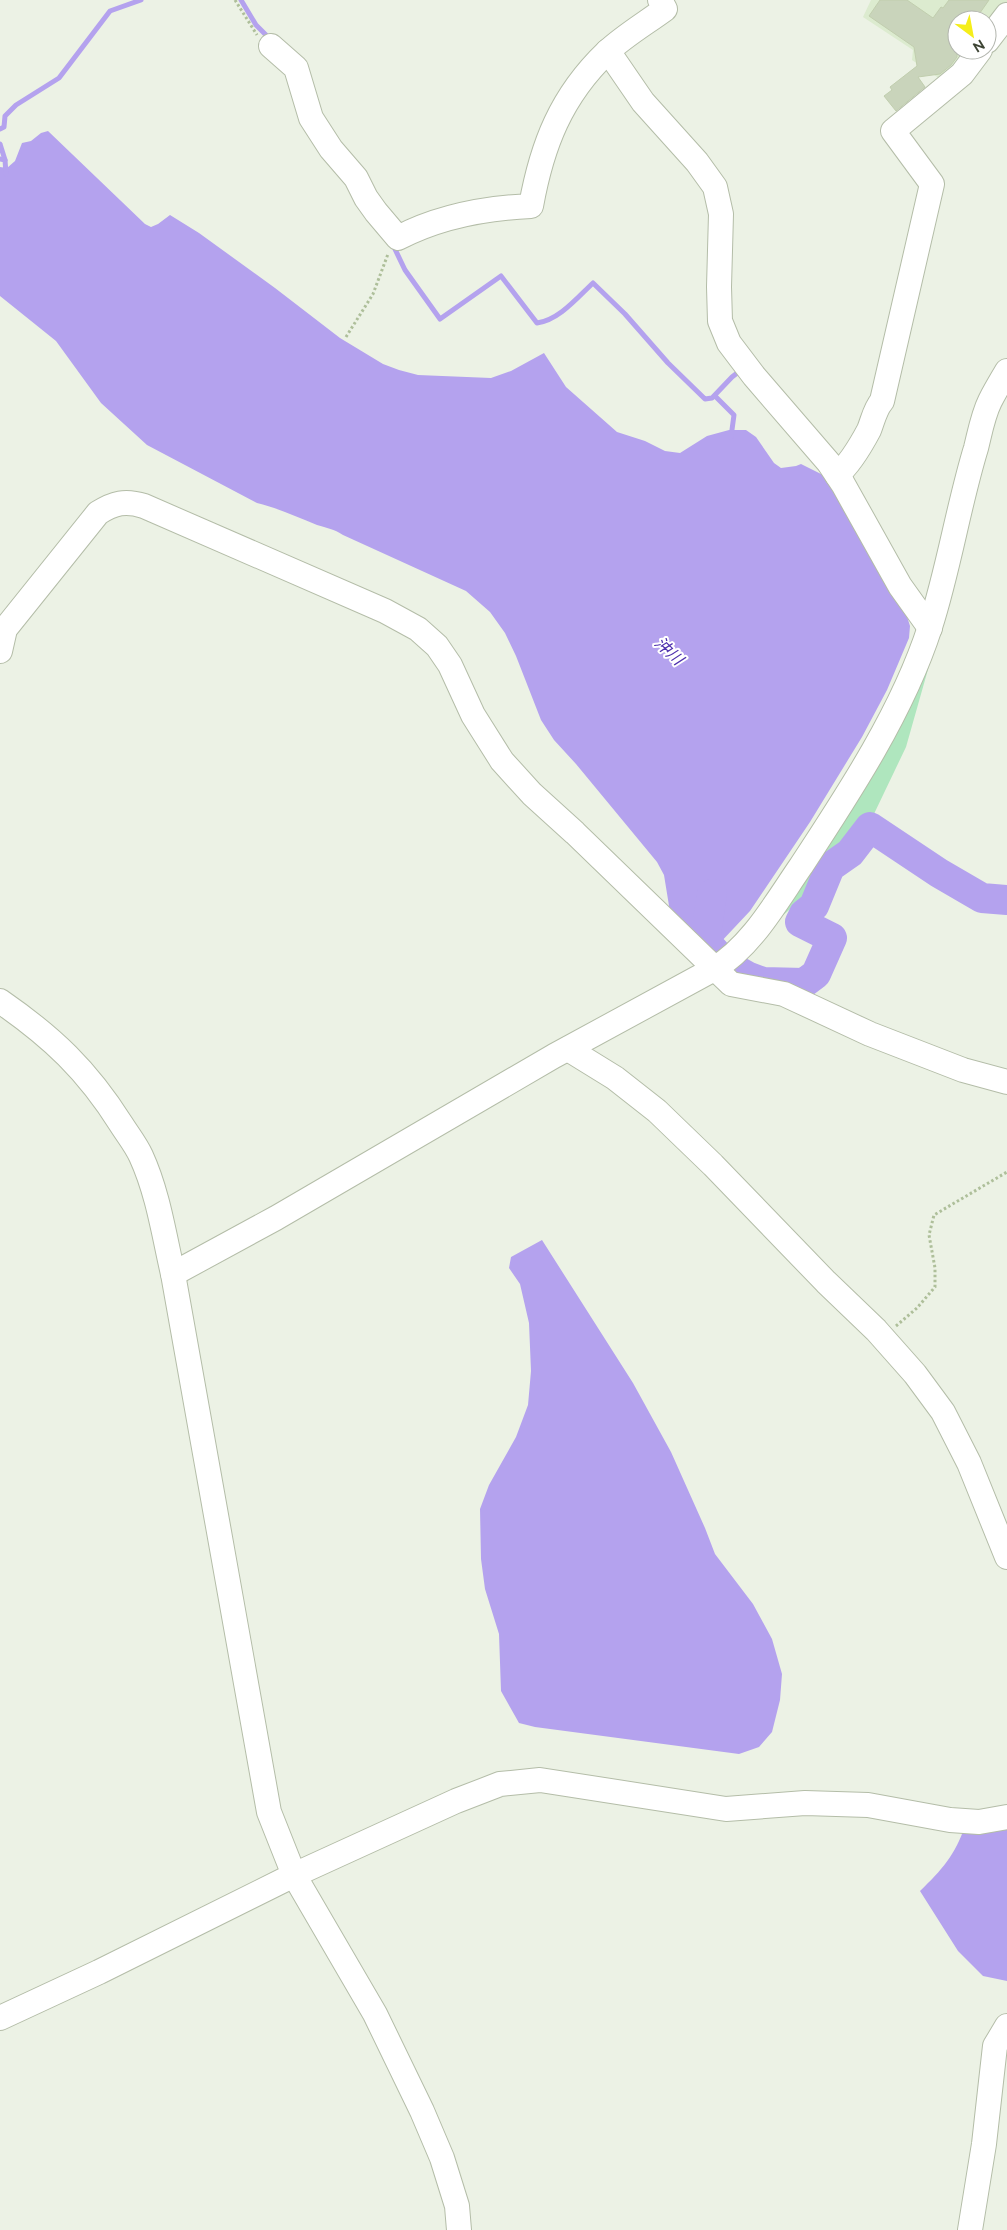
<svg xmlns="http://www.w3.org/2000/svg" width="1007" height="2230" font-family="Raleway,'Noto Sans JP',sans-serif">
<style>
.education{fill:#dcebcf}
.green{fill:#afe6be}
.water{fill:#b4a2ee}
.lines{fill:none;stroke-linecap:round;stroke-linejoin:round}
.stream{stroke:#b4a2ee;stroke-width:5}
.river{stroke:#b4a2ee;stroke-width:30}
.building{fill:#c9d4bb;stroke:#c1ceae}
.minor-casing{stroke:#b4bda8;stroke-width:26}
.path{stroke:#aebf9a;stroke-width:3;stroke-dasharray:2.5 2.5;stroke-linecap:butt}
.minor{stroke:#fff;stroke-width:24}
.labels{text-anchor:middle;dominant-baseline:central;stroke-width:4;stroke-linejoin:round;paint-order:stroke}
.water-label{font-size:16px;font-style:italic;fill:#4f31ae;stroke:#fff}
</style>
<rect width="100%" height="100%" fill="#ecf2e5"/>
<!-- education -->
<polygon class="education" points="871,0 1007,0 1007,3 987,29 987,20 957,20 957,50 971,50 943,81 912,60 913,50 863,17"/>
<!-- green -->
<polygon class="green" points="942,620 906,747 873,816 847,851 827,865 816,891 797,903 756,939"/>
<!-- water -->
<g class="water">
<path d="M 48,131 L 145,224 L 151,227 L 158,224 L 170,215 L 199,233 L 275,288 L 340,338 L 383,364 L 399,370 L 418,375 L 491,378 L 511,371 L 544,353 L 566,387 L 617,432 L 645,441 L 665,451 L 680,453 L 707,436 L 729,430 L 746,430 L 756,437 L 774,463 L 781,468 L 796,466 L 801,464 L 823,475 L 828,474 L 903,604 L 910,626 L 909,638 L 887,690 L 862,737 L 810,822 L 750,911 L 718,945 L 701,931 L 691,940 L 671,918 L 664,875 L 657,862 L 576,764 L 554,740 L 541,720 L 516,656 L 505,633 L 490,612 L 466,591 L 343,535 C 334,529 327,528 317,525 C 297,517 278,508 257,503 L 147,445 L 101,403 L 56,341 L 0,296 L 0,167 L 7,168 L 15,161 L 22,143 L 31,141 L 41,133 Z"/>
<polygon points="542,1240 633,1383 671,1452 705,1528 715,1554 753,1604 772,1639 782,1674 780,1700 772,1732 759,1747 739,1754 535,1727 519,1723 501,1691 499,1634 485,1589 481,1559 480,1509 489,1485 516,1437 528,1405 531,1371 529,1323 520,1284 509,1268 511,1257"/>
<path d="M 1007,1822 L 1007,1981 L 983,1976 L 958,1951 L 920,1891 C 942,1870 955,1855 965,1826 Z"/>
</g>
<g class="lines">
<!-- stream -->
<g class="stream">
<polyline points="241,0 256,25 270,39"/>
<polyline points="0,129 4,127 5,116 16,105 59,78 110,11 141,0"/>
<polyline points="0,144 5,160"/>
<polyline points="0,159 5,160 6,174"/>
<path d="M 393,245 L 405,270 L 440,319 L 501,276 L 537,323 C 559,320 577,298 593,283 L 625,314 L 668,363 L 705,399 L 712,398 L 732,377 L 741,370"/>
<polyline points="715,396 734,415 731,437"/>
</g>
<!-- river -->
<g class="river">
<polyline points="712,894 705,941 716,953"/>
<polyline points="733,968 749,977 763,982 804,983 816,974 832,938 800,922 804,914 814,906 830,867 850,853 870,827 939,873 982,898 1007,900"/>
</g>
</g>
<!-- building -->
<polygon class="building" points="880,0 907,0 933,18 941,7 943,8 949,0 989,0 975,20 957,20 957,57 951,65 940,74 918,77 925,87 896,111 884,96 892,90 890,87 917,66 914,47 869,16"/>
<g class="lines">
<defs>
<g id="minor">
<polyline points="987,41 1007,15"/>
<path d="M 271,46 L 296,68 L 311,118 L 331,149 L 356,178 L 366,198 L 376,212 L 398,238 C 438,217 485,208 531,206 C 542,145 561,96 607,52 C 624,36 646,23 665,9 L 660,0"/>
<polyline points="608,51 643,102 697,162 715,187 721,214 719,287 720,321 729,343 754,376 829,463 843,484 900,586 930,628"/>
<path d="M 837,475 C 850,464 861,445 869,430 C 873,420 875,409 882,401 L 932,184 L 893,131 L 962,74 L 980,50"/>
<path d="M 0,651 L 5,629 L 98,513 C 114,503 125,500 144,506 L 385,611 L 418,629 L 437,646 L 450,665 L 473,715 L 502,761 L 532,794 L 575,833 L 731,984 L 784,994 L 870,1034 L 963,1070 L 1007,1082"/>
<path d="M 0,1001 C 52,1037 87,1070 121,1124 C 128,1135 136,1145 141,1156 C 158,1193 164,1235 173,1274 L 269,1812 L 294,1875 L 375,2014 L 422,2111 L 442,2158 L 457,2206 L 459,2230"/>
<polyline points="568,1049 615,1078 657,1111 713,1165 826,1282 876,1330 915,1374 943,1412 969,1463 1007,1557"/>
<path d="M 173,1274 L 276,1218 L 554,1056 L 714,969 C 752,946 776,902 801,866 C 849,793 903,711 930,627 C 949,568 958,507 976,448 C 980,432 983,415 990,401 C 995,391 1001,381 1007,371"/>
<polyline points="0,2018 99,1972 294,1875 456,1801 500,1784 540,1780 726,1809 805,1803 868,1805 950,1820 979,1822 1007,1817"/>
<polyline points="970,2230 984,2144 995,2046 1007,2026"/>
</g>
</defs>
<!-- minor casing -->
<use href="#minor" class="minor-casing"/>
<!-- path -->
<g class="path">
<polyline points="235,0 257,35"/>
<polyline points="346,337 373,294 388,254"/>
<polyline points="896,1326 917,1308 935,1287 935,1268 929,1235 934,1215 1007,1172"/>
</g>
<!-- minor -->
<use href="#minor" class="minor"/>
</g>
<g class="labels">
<!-- water labels -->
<g class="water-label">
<text transform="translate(669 651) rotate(43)">沖川</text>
</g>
</g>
<!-- north arrow -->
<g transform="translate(972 35) rotate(148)"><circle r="24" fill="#ffffff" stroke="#b2b5ae"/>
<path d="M0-4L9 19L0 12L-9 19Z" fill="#f5ee1a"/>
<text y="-8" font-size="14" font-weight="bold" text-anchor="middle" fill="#3e4535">N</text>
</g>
</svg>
